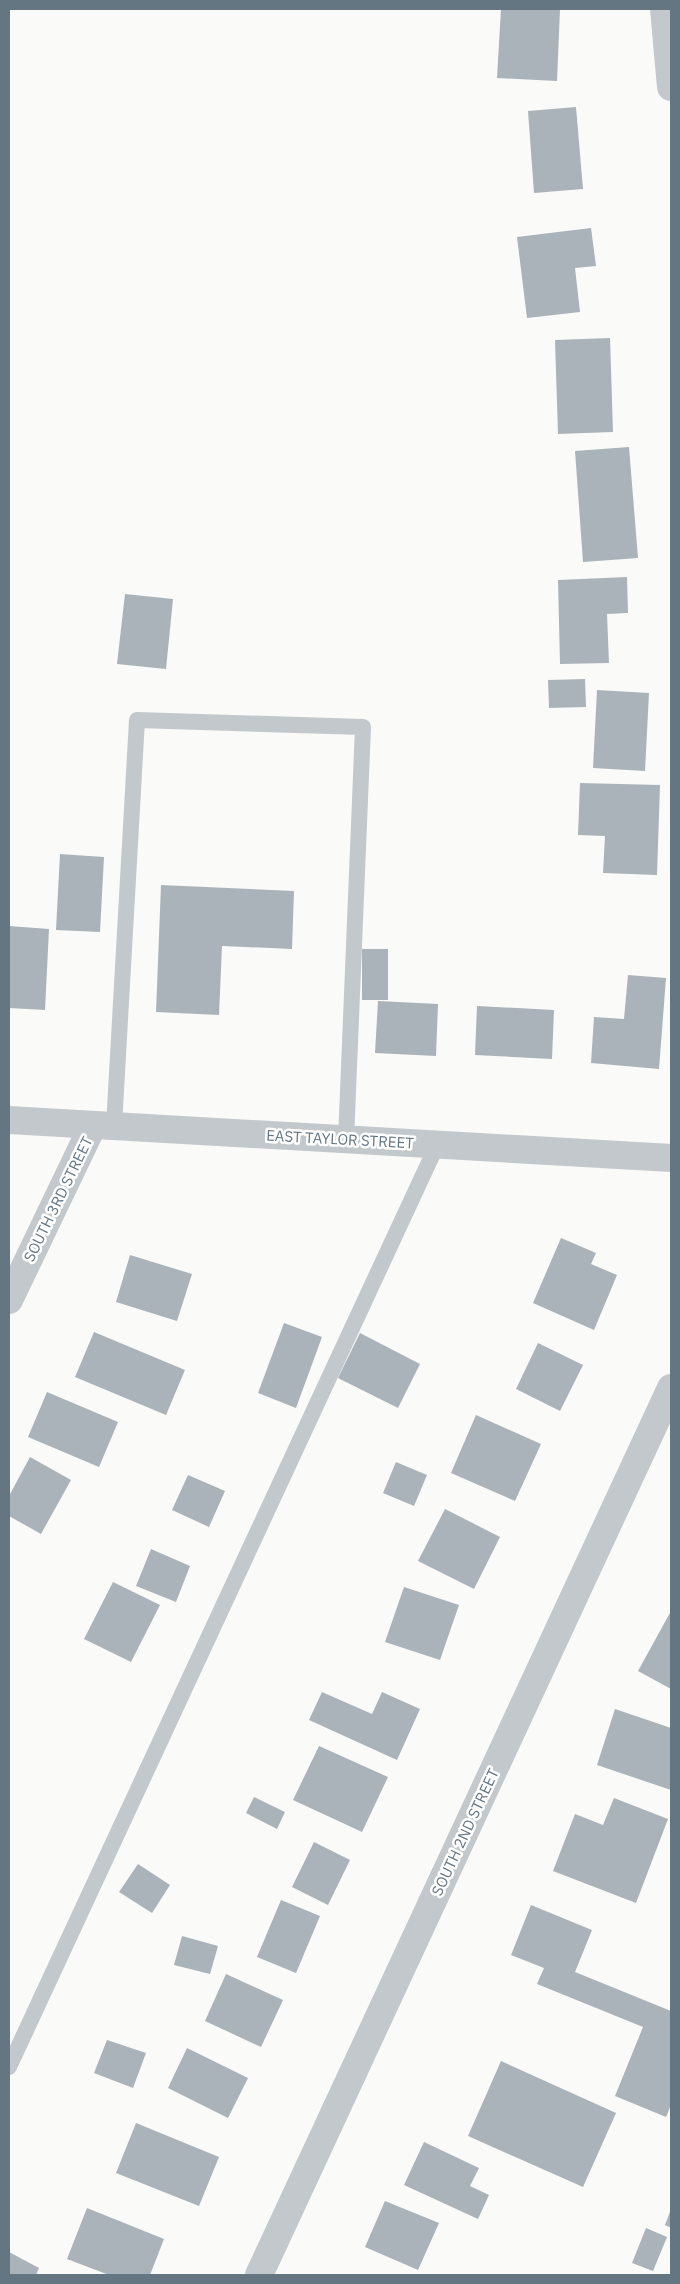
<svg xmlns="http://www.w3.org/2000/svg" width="680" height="2284" font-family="'IBM Plex Sans',sans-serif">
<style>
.building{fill:#aab3b9}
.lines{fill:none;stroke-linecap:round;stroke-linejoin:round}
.service{stroke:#c3c8cc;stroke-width:16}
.minor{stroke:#c3c8cc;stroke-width:28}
.labels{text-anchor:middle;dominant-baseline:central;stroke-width:5;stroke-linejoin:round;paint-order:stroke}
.street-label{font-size:15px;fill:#657683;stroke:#fff}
</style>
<rect width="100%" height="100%" fill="#fafaf8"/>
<!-- building -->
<g class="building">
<polygon points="501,9 560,9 557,81 497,78"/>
<polygon points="576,107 583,189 534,193 528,111"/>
<polygon points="591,228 596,266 575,268 580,312 527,318 517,237"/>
<polygon points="610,338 613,432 558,434 555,340"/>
<polygon points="629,447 638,558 583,562 575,451"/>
<polygon points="627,577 628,613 607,614 609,663 560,664 558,580"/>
<polygon points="125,594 173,599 166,669 117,664"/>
<polygon points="585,679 586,707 549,708 548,680"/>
<polygon points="597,690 649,693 645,771 593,768"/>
<polygon points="580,783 660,785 657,875 603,873 605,836 578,835"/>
<polygon points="60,854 104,857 100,932 56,930"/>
<polygon points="161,885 294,891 292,949 222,946 219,1015 156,1012"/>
<polygon points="9,926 49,929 45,1010 9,1008"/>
<rect x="362" y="949" width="26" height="51"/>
<polygon points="628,975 666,978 659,1069 591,1063 594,1017 624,1019"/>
<polygon points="378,1001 438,1004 436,1056 375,1053"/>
<polygon points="477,1006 554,1010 552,1059 475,1055"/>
<polygon points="561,1238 596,1253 591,1264 617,1275 594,1330 533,1303"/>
<polygon points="130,1255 192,1274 177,1321 116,1302"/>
<polygon points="284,1323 322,1337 296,1408 258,1393"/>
<polygon points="94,1332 185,1370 166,1415 75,1377"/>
<polygon points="360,1333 420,1364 398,1408 338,1378"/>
<polygon points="538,1343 583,1365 560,1411 516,1389"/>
<polygon points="47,1392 118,1422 99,1467 28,1437"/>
<polygon points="476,1415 541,1444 515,1501 451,1473"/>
<polygon points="30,1457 71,1480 41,1534 9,1516 9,1496"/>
<polygon points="396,1462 427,1475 414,1506 383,1493"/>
<polygon points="188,1475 225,1491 209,1527 172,1510"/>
<polygon points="445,1509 500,1537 474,1589 418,1561"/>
<polygon points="151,1549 190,1566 176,1602 136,1586"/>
<polygon points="113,1582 160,1605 131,1662 84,1639"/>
<polygon points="404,1587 459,1605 440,1660 385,1642"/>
<polygon points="671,1611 671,1689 638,1671"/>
<polygon points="322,1692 372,1714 382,1692 420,1709 397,1760 309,1720"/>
<polygon points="615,1709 671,1728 671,1790 597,1765"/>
<polygon points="319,1746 388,1777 362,1832 293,1800"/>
<polygon points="254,1797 285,1812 277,1829 246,1813"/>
<polygon points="614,1798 668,1819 636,1903 553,1871 575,1814 603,1825"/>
<polygon points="314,1842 350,1860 328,1905 292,1887"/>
<polygon points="138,1864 170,1885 152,1913 119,1892"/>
<polygon points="281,1900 320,1916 296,1973 257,1957"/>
<polygon points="531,1905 592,1930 575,1972 671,2011 671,2105 666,2117 615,2096 643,2027 537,1984 544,1968 511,1955"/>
<polygon points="182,1936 218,1946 210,1974 174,1965"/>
<polygon points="226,1974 283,2000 261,2047 205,2021"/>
<polygon points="107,2040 146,2053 133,2088 94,2073"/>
<polygon points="187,2048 248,2078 228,2118 168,2088"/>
<polygon points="501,2061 616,2113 583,2187 468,2136"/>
<polygon points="136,2123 219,2157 199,2206 116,2173"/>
<polygon points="424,2142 479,2168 470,2186 489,2195 478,2219 404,2185"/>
<polygon points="385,2201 439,2223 418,2270 365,2247"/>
<polygon points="87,2208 164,2239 150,2275 109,2275 67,2259"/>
<polygon points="671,2209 671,2228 665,2225"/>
<polygon points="646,2228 667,2237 653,2271 632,2263"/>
<polygon points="9,2252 39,2268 36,2275 9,2275"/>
</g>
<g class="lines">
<!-- service -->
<g class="service">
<polyline points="114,1126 137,720 363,727 346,1140"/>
<polyline points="9,2067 437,1145"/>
</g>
<!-- minor -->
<g class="minor">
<polyline points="664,9 671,87"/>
<polyline points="9,1120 671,1158"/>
<polyline points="9,1300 93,1125"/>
<polyline points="259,2275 671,1388"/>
</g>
</g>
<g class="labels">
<!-- street labels -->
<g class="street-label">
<text transform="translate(340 1139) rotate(3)">EAST TAYLOR STREET</text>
<text transform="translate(58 1199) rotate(-64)">SOUTH 3RD STREET</text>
<text transform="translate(465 1832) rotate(-65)">SOUTH 2ND STREET</text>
</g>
</g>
<!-- border -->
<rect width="680" height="2284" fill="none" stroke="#657683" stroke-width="20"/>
</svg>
